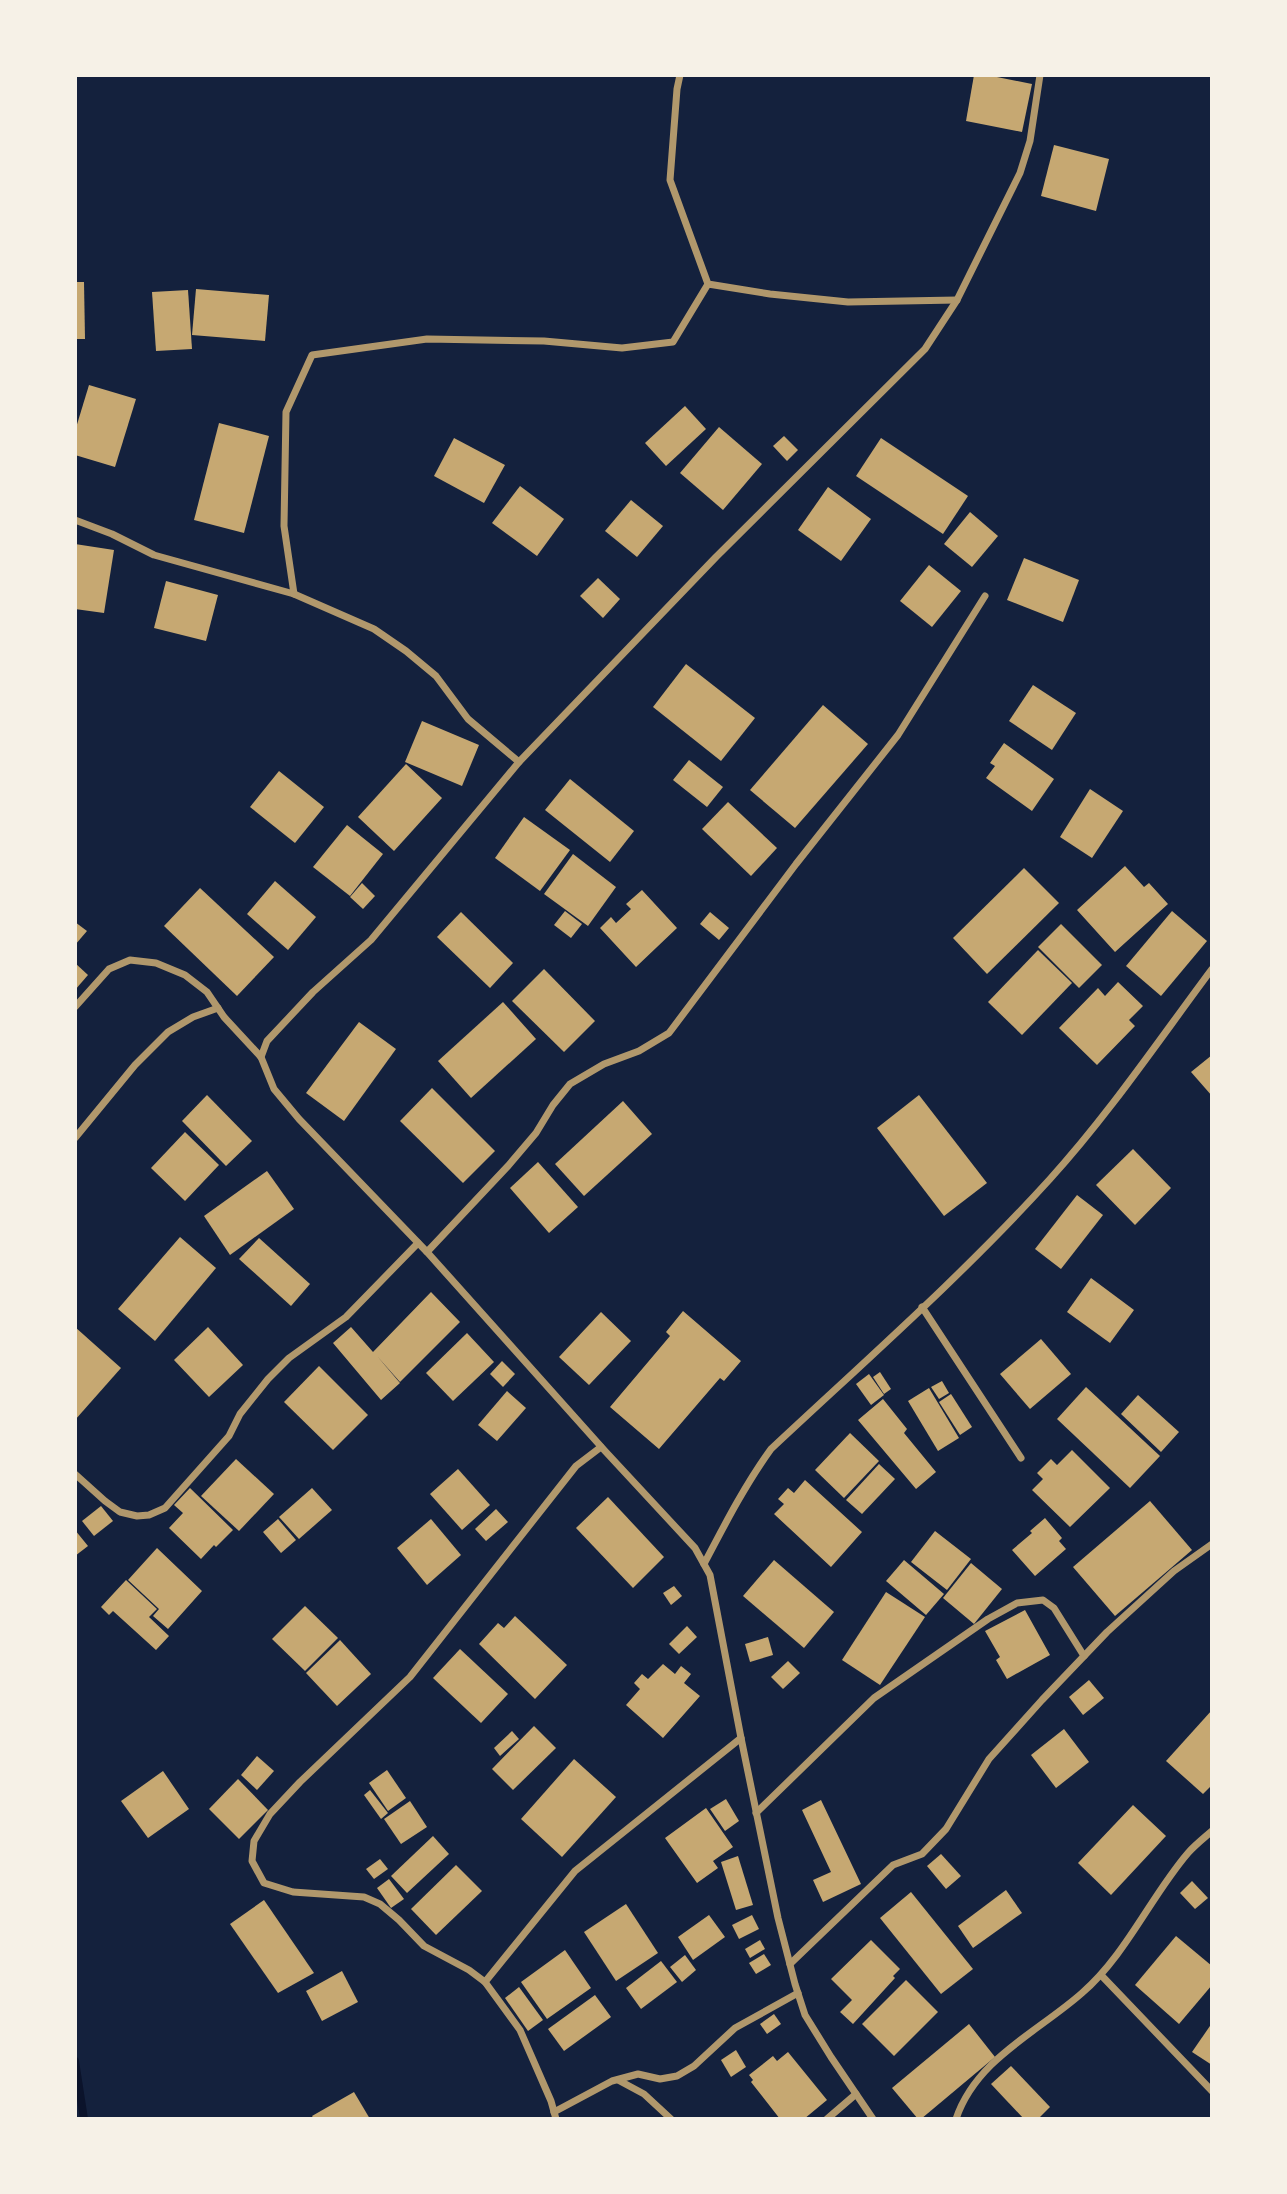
<svg xmlns="http://www.w3.org/2000/svg" width="1287" height="2194" font-family="'PT Sans',sans-serif">
<style>
.lines{fill:none;stroke-linecap:round;stroke-linejoin:round}
.stream{stroke:#0b132b;stroke-width:8}
.building{fill:#c6a872}
.minor{stroke:#b1986c;stroke-width:7}
</style>
<rect width="100%" height="100%" fill="#14213d"/>
<g class="lines">
<!-- stream -->
<polyline class="stream" points="75,2061 84,2119"/>
</g>
<!-- building -->
<g class="building">
<polygon points="974,75 987,75 1032,84 1022,132 966,121"/>
<polygon points="1054,145 1109,159 1096,211 1041,196"/>
<polygon points="75,282 84,282 85,339 75,339"/>
<polygon points="196,289 269,295 265,341 192,335"/>
<polygon points="188,290 192,349 156,351 152,292"/>
<polygon points="89,385 136,399 115,467 75,455 75,431"/>
<polygon points="685,406 706,429 666,466 645,443"/>
<polygon points="219,423 269,436 244,533 194,520"/>
<polygon points="719,427 762,464 723,510 680,473"/>
<polygon points="784,436 798,450 787,461 773,446"/>
<polygon points="454,438 505,465 484,503 434,476"/>
<polygon points="881,438 968,496 943,534 856,476"/>
<polygon points="520,486 564,519 537,556 492,523"/>
<polygon points="828,487 871,519 841,561 798,530"/>
<polygon points="631,500 663,526 637,557 605,531"/>
<polygon points="970,512 998,536 972,567 944,544"/>
<polygon points="75,544 114,550 104,613 75,609"/>
<polygon points="1024,558 1079,580 1063,622 1007,600"/>
<polygon points="929,565 961,591 932,627 900,601"/>
<polygon points="598,578 620,599 603,618 580,596"/>
<polygon points="166,581 218,595 206,641 154,628"/>
<polygon points="686,664 755,718 721,761 653,707"/>
<polygon points="1033,685 1076,713 1052,750 1009,721"/>
<polygon points="823,705 868,744 795,828 750,790"/>
<polygon points="422,721 479,745 462,786 405,762"/>
<polygon points="1004,743 1054,779 1032,811 986,778 995,766 990,763"/>
<polygon points="689,760 723,787 707,807 673,780"/>
<polygon points="406,764 442,798 394,851 358,817"/>
<polygon points="279,771 324,807 295,843 250,807"/>
<polygon points="570,779 634,831 610,862 545,810"/>
<polygon points="1090,789 1123,811 1092,858 1060,837"/>
<polygon points="728,802 777,848 751,876 702,829"/>
<polygon points="524,817 570,850 540,891 495,858"/>
<polygon points="347,825 383,854 350,896 313,867"/>
<polygon points="573,854 616,887 588,926 544,894"/>
<polygon points="1125,866 1144,887 1149,883 1168,904 1115,952 1077,910"/>
<polygon points="1024,868 1059,903 987,974 953,938"/>
<polygon points="275,881 316,917 288,950 247,914"/>
<polygon points="362,883 375,896 363,909 350,897"/>
<polygon points="200,888 274,957 237,996 164,926"/>
<polygon points="642,890 677,928 636,967 600,928 611,917 616,923 631,909 626,904"/>
<polygon points="565,911 582,924 571,938 554,925"/>
<polygon points="1172,911 1207,941 1161,996 1126,966"/>
<polygon points="461,912 513,963 490,988 437,937"/>
<polygon points="710,912 729,928 719,940 700,924"/>
<polygon points="75,922 87,931 75,945"/>
<polygon points="1061,924 1102,965 1079,988 1038,947"/>
<polygon points="1038,950 1072,983 1022,1035 988,1002"/>
<polygon points="75,963 88,975 75,990"/>
<polygon points="544,969 595,1021 564,1052 512,1001"/>
<polygon points="1118,982 1143,1006 1129,1020 1135,1026 1097,1065 1059,1028 1098,988 1105,996"/>
<polygon points="503,1002 536,1039 471,1098 438,1061"/>
<polygon points="359,1022 396,1049 344,1121 306,1093"/>
<polygon points="1212,1055 1212,1096 1191,1072"/>
<polygon points="432,1088 495,1151 463,1183 400,1121"/>
<polygon points="207,1095 252,1141 226,1166 182,1121"/>
<polygon points="919,1095 987,1183 944,1216 877,1128"/>
<polygon points="623,1101 652,1134 584,1196 555,1164"/>
<polygon points="185,1132 219,1165 185,1201 151,1168"/>
<polygon points="1133,1149 1171,1188 1135,1225 1096,1185"/>
<polygon points="538,1162 578,1207 549,1233 510,1188"/>
<polygon points="267,1171 294,1209 230,1255 204,1216"/>
<polygon points="1077,1195 1103,1215 1061,1269 1035,1249"/>
<polygon points="180,1237 216,1268 155,1341 118,1309"/>
<polygon points="259,1238 310,1284 291,1306 239,1259"/>
<polygon points="1091,1278 1134,1310 1110,1343 1067,1312"/>
<polygon points="431,1292 460,1322 400,1382 377,1356 400,1383 381,1400 333,1343 351,1327 373,1352"/>
<polygon points="683,1311 741,1361 724,1381 720,1378 659,1449 610,1407 670,1336 666,1332"/>
<polygon points="601,1312 631,1341 589,1385 559,1357"/>
<polygon points="75,1327 121,1368 75,1420"/>
<polygon points="208,1327 243,1365 209,1397 174,1360"/>
<polygon points="467,1333 494,1362 453,1401 426,1373"/>
<polygon points="1041,1339 1071,1374 1030,1409 1000,1374"/>
<polygon points="502,1361 515,1374 503,1387 490,1374"/>
<polygon points="319,1366 368,1415 333,1450 284,1402"/>
<polygon points="880,1372 891,1389 884,1394 873,1377"/>
<polygon points="869,1374 884,1395 871,1405 856,1384"/>
<polygon points="942,1381 949,1393 939,1399 931,1387"/>
<polygon points="1086,1387 1160,1456 1130,1488 1057,1419"/>
<polygon points="929,1388 959,1438 938,1451 908,1401"/>
<polygon points="507,1391 526,1408 497,1441 478,1425"/>
<polygon points="951,1394 972,1427 960,1435 939,1402"/>
<polygon points="1138,1395 1179,1432 1161,1452 1121,1414"/>
<polygon points="883,1399 907,1429 904,1433 936,1472 916,1489 858,1420"/>
<polygon points="850,1433 879,1461 844,1498 815,1470"/>
<polygon points="1072,1450 1110,1488 1070,1527 1032,1490 1043,1479 1037,1473 1051,1459 1057,1465"/>
<polygon points="236,1459 274,1494 239,1531 201,1496"/>
<polygon points="879,1464 895,1479 862,1514 846,1500"/>
<polygon points="458,1469 490,1505 462,1530 430,1494"/>
<polygon points="805,1480 862,1532 831,1567 774,1514 784,1504 778,1499 788,1488 794,1493"/>
<polygon points="190,1488 233,1530 216,1547 214,1545 201,1559 169,1528 183,1513 174,1505"/>
<polygon points="312,1488 332,1510 299,1539 279,1517"/>
<polygon points="608,1497 664,1557 633,1588 576,1528"/>
<polygon points="1150,1501 1192,1550 1115,1616 1073,1567"/>
<polygon points="101,1506 113,1521 94,1536 82,1521"/>
<polygon points="496,1509 508,1522 486,1541 475,1529"/>
<polygon points="1045,1518 1062,1538 1059,1541 1066,1549 1035,1576 1012,1550 1032,1533 1030,1531"/>
<polygon points="278,1519 296,1540 281,1553 263,1532"/>
<polygon points="431,1519 461,1555 427,1585 397,1548"/>
<polygon points="75,1530 88,1546 75,1556"/>
<polygon points="935,1531 971,1559 947,1590 911,1562"/>
<polygon points="157,1548 202,1591 168,1629 153,1616 159,1609 128,1580"/>
<polygon points="774,1560 834,1612 804,1648 743,1596"/>
<polygon points="904,1560 944,1594 926,1615 886,1581"/>
<polygon points="971,1563 1002,1589 974,1624 943,1598"/>
<polygon points="126,1580 157,1609 149,1617 169,1636 156,1650 113,1611 109,1615 101,1607"/>
<polygon points="674,1586 682,1596 671,1605 663,1593"/>
<polygon points="886,1592 925,1617 880,1685 842,1660"/>
<polygon points="305,1606 338,1638 305,1671 272,1639"/>
<polygon points="1025,1610 1050,1655 1007,1679 996,1660 1000,1657 985,1631"/>
<polygon points="515,1616 567,1665 535,1699 479,1644 498,1623 504,1628"/>
<polygon points="687,1626 697,1637 679,1654 669,1644"/>
<polygon points="768,1637 773,1655 750,1662 745,1644"/>
<polygon points="340,1640 371,1674 337,1706 306,1673"/>
<polygon points="460,1649 508,1694 481,1723 433,1678"/>
<polygon points="788,1661 800,1673 783,1689 771,1677"/>
<polygon points="663,1664 675,1674 681,1666 691,1674 684,1683 700,1696 663,1738 626,1705 640,1689 634,1683 642,1674 648,1679"/>
<polygon points="1089,1680 1104,1698 1083,1715 1069,1697"/>
<polygon points="1212,1710 1212,1785 1203,1794 1166,1761"/>
<polygon points="534,1726 556,1748 513,1790 492,1769"/>
<polygon points="1064,1729 1089,1762 1056,1788 1031,1755"/>
<polygon points="512,1731 519,1739 500,1756 494,1748"/>
<polygon points="257,1756 274,1771 257,1790 241,1775"/>
<polygon points="574,1759 616,1797 562,1857 521,1819"/>
<polygon points="387,1770 406,1798 388,1811 369,1783"/>
<polygon points="163,1771 189,1809 148,1838 121,1801"/>
<polygon points="238,1779 268,1810 239,1839 209,1809"/>
<polygon points="370,1790 388,1813 381,1819 364,1795"/>
<polygon points="726,1799 739,1821 725,1831 710,1809"/>
<polygon points="821,1800 861,1884 823,1902 813,1880 831,1872 802,1810"/>
<polygon points="410,1801 427,1827 401,1844 384,1819"/>
<polygon points="1133,1805 1166,1836 1111,1895 1078,1863"/>
<polygon points="706,1808 733,1847 713,1861 718,1868 697,1883 665,1838"/>
<polygon points="433,1836 449,1854 407,1893 391,1876"/>
<polygon points="941,1854 961,1876 946,1889 927,1866"/>
<polygon points="738,1856 753,1905 736,1910 721,1862"/>
<polygon points="380,1859 388,1869 374,1879 366,1869"/>
<polygon points="456,1865 482,1891 436,1935 411,1909"/>
<polygon points="389,1879 404,1899 391,1908 377,1888"/>
<polygon points="1192,1881 1208,1898 1195,1909 1180,1893"/>
<polygon points="1006,1890 1022,1913 973,1948 958,1926"/>
<polygon points="911,1892 973,1969 941,1994 880,1918"/>
<polygon points="264,1900 314,1973 278,1993 230,1924"/>
<polygon points="626,1904 658,1953 616,1981 584,1932"/>
<polygon points="709,1915 725,1937 693,1960 678,1937"/>
<polygon points="752,1915 759,1929 739,1939 732,1925"/>
<polygon points="1176,1936 1212,1966 1212,1985 1179,2024 1135,1985"/>
<polygon points="760,1940 765,1949 750,1958 745,1949"/>
<polygon points="871,1940 900,1969 893,1976 895,1978 853,2024 840,2012 852,2000 831,1979"/>
<polygon points="565,1950 591,1988 547,2019 521,1982"/>
<polygon points="764,1954 771,1965 756,1974 749,1963"/>
<polygon points="685,1955 696,1970 682,1982 670,1967"/>
<polygon points="661,1961 677,1982 641,2009 626,1988"/>
<polygon points="342,1971 358,2002 322,2021 306,1991"/>
<polygon points="906,1980 938,2012 894,2056 862,2024"/>
<polygon points="519,1987 543,2020 528,2031 505,1998"/>
<polygon points="595,1995 611,2017 564,2051 548,2029"/>
<polygon points="774,2014 781,2024 767,2034 760,2024"/>
<polygon points="1212,2023 1212,2065 1192,2052"/>
<polygon points="969,2024 995,2057 921,2119 918,2119 892,2088"/>
<polygon points="736,2050 746,2067 731,2077 721,2060"/>
<polygon points="788,2052 827,2100 804,2119 780,2119 751,2082 753,2080 749,2075 773,2056 777,2061"/>
<polygon points="1011,2066 1050,2107 1038,2119 1024,2119 991,2084"/>
<polygon points="354,2092 370,2119 314,2119 312,2116"/>
</g>
<g class="lines">
<!-- minor -->
<g class="minor">
<polyline points="680,75 677,89 670,180 708,284 770,294 848,302 957,300"/>
<polyline points="75,520 112,534 154,555 294,594 374,629 406,651 436,676 468,719 519,762"/>
<polyline points="294,594 284,526 286,412 312,355 427,339 544,341 622,348 673,342 708,284"/>
<polyline points="75,1007 109,969 130,960 156,963 185,975 207,992 224,1017 261,1057 274,1089 299,1119 427,1252 605,1451 695,1548 710,1575 741,1738 778,1918 795,1984 805,2015 831,2057 873,2119"/>
<polyline points="261,1057 267,1041 313,992 371,940 519,762 716,557 925,349 957,300 1020,173 1030,141 1040,75"/>
<polyline points="75,1138 135,1065 168,1032 193,1017 218,1008"/>
<polyline points="427,1252 508,1166 536,1133 553,1105 570,1084 604,1064 639,1051 669,1033 796,864 898,735 985,596"/>
<polyline points="922,1307 1021,1458"/>
<polyline points="75,1474 105,1501 120,1512 137,1516 149,1515 165,1508 229,1436 240,1414 268,1379 289,1358 346,1317 418,1243"/>
<path d="M 704,1564 C 725,1524 745,1485 771,1449 C 865,1361 963,1275 1050,1179 C 1109,1114 1159,1040 1212,969"/>
<polyline points="756,1813 874,1698 988,1619 1017,1603 1043,1600 1054,1608 1084,1656"/>
<polyline points="790,1964 893,1865 922,1854 946,1829 989,1759 1042,1700 1107,1632 1174,1571 1212,1544"/>
<polyline points="1101,1975 1212,2091"/>
<polyline points="485,1982 575,1871 741,1738"/>
<polyline points="618,2080 644,2094 671,2119"/>
<polyline points="554,2112 612,2081 638,2074 660,2079 677,2076 694,2066 735,2028 798,1993"/>
<polyline points="556,2119 551,2101 520,2030 485,1982 469,1970 424,1946 399,1920 380,1904 364,1897 293,1892 264,1883 252,1861 254,1841 270,1814 300,1782 410,1677 576,1466 601,1447"/>
<polyline points="827,2119 856,2094"/>
<path d="M 956,2119 C 976,2059 1038,2032 1082,1993 C 1126,1955 1151,1896 1188,1853 C 1195,1845 1204,1838 1212,1831"/>
</g>
</g>
<!-- border -->
<rect width="1287" height="2194" fill="none" stroke="#f6f1e7" stroke-width="154"/>
</svg>
